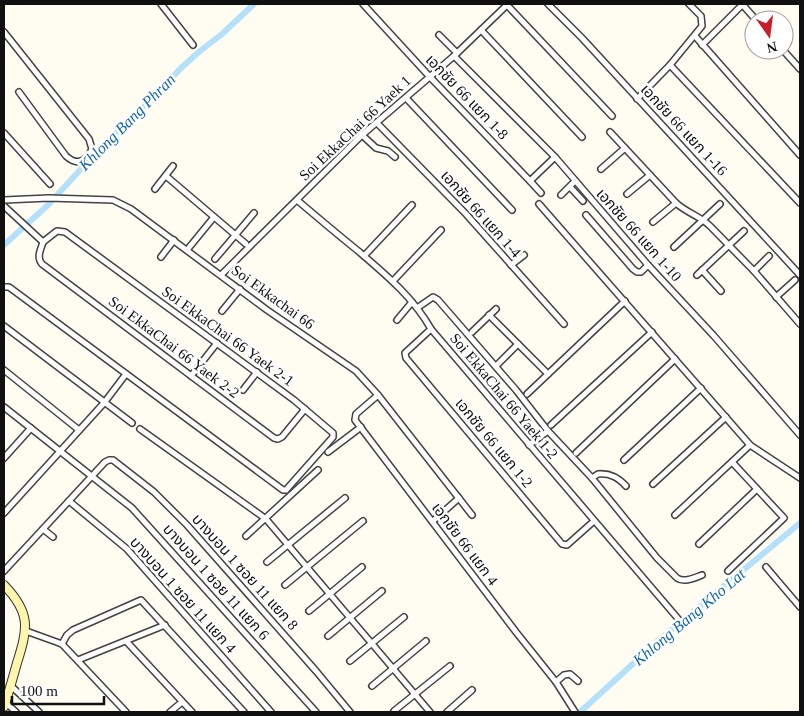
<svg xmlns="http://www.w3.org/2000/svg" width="804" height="716" font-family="'Times New Roman','Noto Sans Thai',serif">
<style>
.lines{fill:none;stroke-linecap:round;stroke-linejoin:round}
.canal{stroke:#b4e0f9;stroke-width:6}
.minor-casing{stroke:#434343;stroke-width:8}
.secondary-casing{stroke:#323232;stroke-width:10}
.minor{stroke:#fff;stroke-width:5}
.secondary{stroke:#fff6ad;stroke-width:8}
.labels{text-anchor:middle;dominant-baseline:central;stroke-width:5;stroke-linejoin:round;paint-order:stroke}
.street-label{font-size:15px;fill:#101010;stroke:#fff}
.water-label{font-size:16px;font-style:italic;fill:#1167a9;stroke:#fff}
</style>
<rect width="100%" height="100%" fill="#fffcf2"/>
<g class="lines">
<!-- canal -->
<g class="canal">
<polyline points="4,245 49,204 100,148 155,96 181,68 200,51 222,34 254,4"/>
<polyline points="580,712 658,641 800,523"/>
</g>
<defs>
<g id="minor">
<polyline points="161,4 193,45"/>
<polyline points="363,4 429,76 530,181 555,157"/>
<polyline points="548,4 582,38 800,275"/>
<polyline points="742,4 756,20"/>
<polyline points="507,5 612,116"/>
<polyline points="481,30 582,137"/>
<path d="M 4,32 L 89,139 L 92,149 C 86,162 77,166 66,156 L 19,92"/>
<polyline points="439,35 457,53"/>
<polyline points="695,36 800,155"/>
<polyline points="702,45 743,4"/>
<polyline points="783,50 800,69"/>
<polyline points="454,56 555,157 648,265 714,336 800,435"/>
<polyline points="670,65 800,203"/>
<polyline points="406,98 512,210"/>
<polyline points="637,99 670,65 702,26 701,16 689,4"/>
<polyline points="377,123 466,214 564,324"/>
<path d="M 610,132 L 676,203 C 687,213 700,216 710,226 L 754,271 L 800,324"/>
<polyline points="4,133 50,184"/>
<polyline points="362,135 376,148 388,151 395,157"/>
<polyline points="601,169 625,148"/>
<polyline points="166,176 246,244"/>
<polyline points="530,181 541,193"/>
<polyline points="570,187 583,201"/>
<polyline points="155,189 173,166"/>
<polyline points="627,194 650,175"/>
<polyline points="561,195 575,181"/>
<polyline points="4,200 49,198 113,200 131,209 267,310 356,371 378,395 472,515"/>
<path d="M 297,200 C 317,217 337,234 357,250 C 385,274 413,297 431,329 L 680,621"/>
<polyline points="539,204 750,445 800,478"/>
<polyline points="4,206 43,242"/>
<polyline points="586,215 633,269 637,272 641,272 648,265"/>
<polyline points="653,222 676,203"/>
<path d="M 43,242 C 41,249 36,257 42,264 L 274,438 L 278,439 L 282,437 L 305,409"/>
<polyline points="674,247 720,204"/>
<polyline points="187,250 214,217"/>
<polyline points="364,256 412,205"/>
<polyline points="161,257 174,240"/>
<polyline points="215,259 254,213"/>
<polyline points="511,265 524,255"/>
<polyline points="702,270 721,291"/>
<polyline points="754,271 769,256"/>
<polyline points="221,275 362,135 454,56 508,4"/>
<polyline points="697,275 744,231"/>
<polyline points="393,281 441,230"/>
<polyline points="4,287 9,287 283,490 286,490 333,437 333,433 294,400 65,232 57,231 43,242"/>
<polyline points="776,297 795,280"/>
<path d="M 417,308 L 433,297 L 438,300 L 516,390 L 548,431 L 592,478 L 657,558 L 677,578 C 684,583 694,578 702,575"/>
<polyline points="222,311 240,289"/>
<polyline points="489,315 548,374"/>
<polyline points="397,320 412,302"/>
<polyline points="4,326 132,423"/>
<polyline points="431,329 405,353 406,358 562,544 567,545 594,521"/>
<polyline points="472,332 496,309"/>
<polyline points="497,365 518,344"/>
<polyline points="4,370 79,430"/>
<polyline points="191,376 217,343"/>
<polyline points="243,390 257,372"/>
<polyline points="527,394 625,301"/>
<polyline points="378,395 356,414 355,420 516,632 556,682 575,712"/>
<polyline points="4,407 132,508 316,712"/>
<polyline points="551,425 652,332"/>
<polyline points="140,429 266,519 430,712"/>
<polyline points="529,445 548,431"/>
<polyline points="328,452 361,427"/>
<polyline points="576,453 675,359"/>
<polyline points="4,458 31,428"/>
<polyline points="624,460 701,388"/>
<path d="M 592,478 L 598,474 C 610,473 618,477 626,486"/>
<polyline points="653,484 726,417"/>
<polyline points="69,501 127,549 271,712"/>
<polyline points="4,513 104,403 126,374"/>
<polyline points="675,515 750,445"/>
<polyline points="433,521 459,498"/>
<polyline points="43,529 53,537"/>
<polyline points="246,536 318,470"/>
<polyline points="699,544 757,489"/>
<polyline points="267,562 345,498"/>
<polyline points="766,567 800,607"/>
<polyline points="4,571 105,462 109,460 113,460 154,492 187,525 316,671 350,712"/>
<polyline points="728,571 784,518 732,462"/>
<polyline points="285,585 363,521"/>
<polyline points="309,611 362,567"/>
<polyline points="26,631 62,644 126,712"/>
<polyline points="328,636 382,591"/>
<polyline points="126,641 192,712"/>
<polyline points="62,644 67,635 73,630 141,600 244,712"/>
<polyline points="78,660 165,625"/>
<polyline points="350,661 404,617"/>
<polyline points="556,682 564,675 570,674 578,681"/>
<polyline points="10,685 39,712"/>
<polyline points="372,686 426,641"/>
<polyline points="5,702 16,712"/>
<polyline points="394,711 450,666"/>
<polyline points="170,712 182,702"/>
<polyline points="447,712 472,690"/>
</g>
<path id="secondary" d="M 4,585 C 31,613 28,628 17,663 C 13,677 9,692 4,707"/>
</defs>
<!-- minor casing -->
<use href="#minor" class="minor-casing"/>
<!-- secondary casing -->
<use href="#secondary" class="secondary-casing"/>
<!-- minor -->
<use href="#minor" class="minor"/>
<!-- secondary -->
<use href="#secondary" class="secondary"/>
</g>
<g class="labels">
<!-- street labels -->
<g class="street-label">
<text transform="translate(467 97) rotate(46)">เอกชัย 66 แยก 1-8</text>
<text transform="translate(355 128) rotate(-43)">Soi EkkaChai 66 Yaek 1</text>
<text transform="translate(684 130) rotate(47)">เอกชัย 66 แยก 1-16</text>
<text transform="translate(481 214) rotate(48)">เอกชัย 66 แยก 1-4</text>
<text transform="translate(639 235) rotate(48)">เอกชัย 66 แยก 1-10</text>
<text transform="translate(273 297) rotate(36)">Soi Ekkachai 66</text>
<text transform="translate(228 336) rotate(36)">Soi EkkaChai 66 Yaek 2-1</text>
<text transform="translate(174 347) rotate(37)">Soi EkkaChai 66 Yaek 2-2</text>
<text transform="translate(504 396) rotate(50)">Soi EkkaChai 66 Yaek 1-2</text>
<text transform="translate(494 443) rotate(50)">เอกชัย 66 แยก 1-2</text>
<text transform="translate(465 544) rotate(53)">เอกชัย 66 แยก 4</text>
<text transform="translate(245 572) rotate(48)">บางบอน 1 ซอย 11 แยก 8</text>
<text transform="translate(216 582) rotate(48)">บางบอน 1 ซอย 11 แยก 6</text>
<text transform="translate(183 595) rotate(48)">บางบอน 1 ซอย 11 แยก 4</text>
</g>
<!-- water labels -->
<g class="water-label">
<text transform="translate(127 122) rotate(-45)">Khlong Bang Phran</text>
<text transform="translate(689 617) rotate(-40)">Khlong Bang Kho Lat</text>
</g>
</g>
<!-- border -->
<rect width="804" height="716" fill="none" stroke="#101010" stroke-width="10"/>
<!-- north arrow -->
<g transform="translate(769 35) rotate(166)"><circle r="24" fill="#ffffff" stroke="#9f9f9f"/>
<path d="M0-4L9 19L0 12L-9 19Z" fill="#c82028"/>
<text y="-8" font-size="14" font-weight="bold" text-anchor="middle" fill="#101010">N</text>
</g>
<!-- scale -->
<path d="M12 696v8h92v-8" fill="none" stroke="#101010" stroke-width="2.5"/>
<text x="20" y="696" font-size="15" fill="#101010" stroke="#ffffff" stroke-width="4" paint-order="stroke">100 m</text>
</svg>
